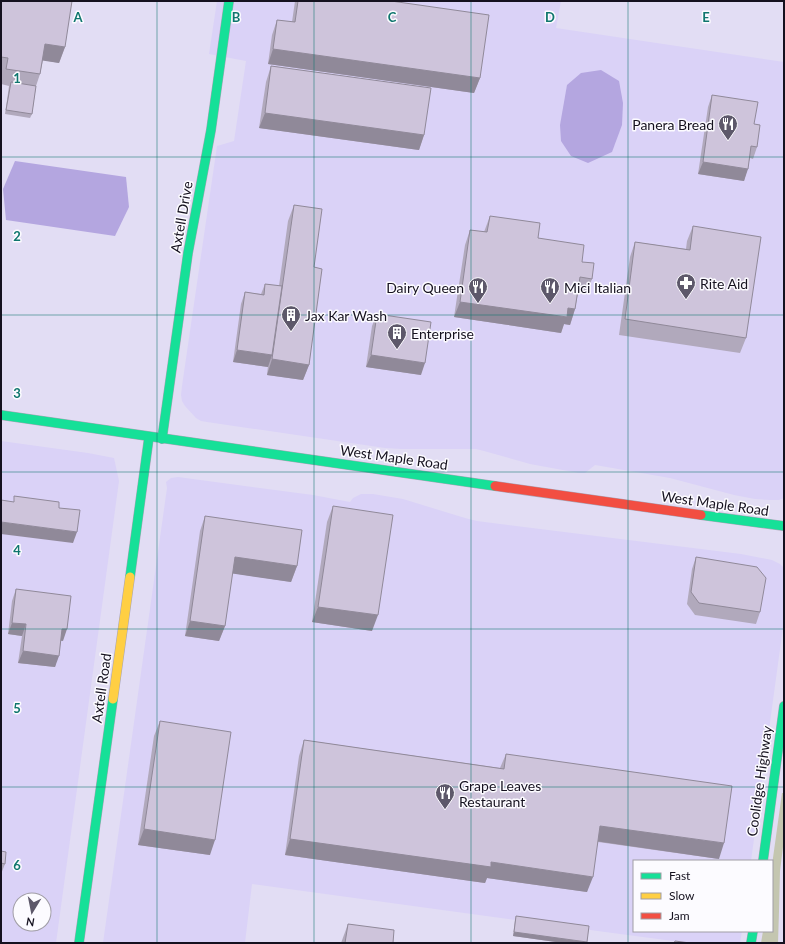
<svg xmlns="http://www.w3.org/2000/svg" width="785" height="944" font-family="Lato,sans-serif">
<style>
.built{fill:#dad2f7;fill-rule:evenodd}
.green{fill:#c4c6b0}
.water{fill:#b4a6e0}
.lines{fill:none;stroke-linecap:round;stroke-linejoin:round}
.fast-casing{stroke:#a8a4b5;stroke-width:10}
.slow-casing{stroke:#a8a4b5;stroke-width:10}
.jam-casing{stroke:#a8a4b5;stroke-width:10}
.fast{stroke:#16e098;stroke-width:9}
.slow{stroke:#ffcf43;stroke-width:9}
.jam{stroke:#f24e42;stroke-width:9}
.wall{fill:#b1a9bc}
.shaded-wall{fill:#908999}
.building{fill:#cec4db;stroke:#908999}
.grid{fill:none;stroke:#0f766e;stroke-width:1;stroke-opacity:0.55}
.labels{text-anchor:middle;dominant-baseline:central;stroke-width:3;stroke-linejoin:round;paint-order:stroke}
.poi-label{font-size:14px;fill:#15111f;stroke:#fcfbff;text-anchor:start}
.street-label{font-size:14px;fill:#15111f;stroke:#fcfbff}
.grid-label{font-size:13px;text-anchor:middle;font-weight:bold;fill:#0f766e;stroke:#fcfbff;stroke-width:3;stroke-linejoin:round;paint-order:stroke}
</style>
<rect width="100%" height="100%" fill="#e2ddf4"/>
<!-- built -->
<g class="built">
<polygon points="217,1 561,1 556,28 784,62 784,498 779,500 770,500 755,499 734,495 670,478 595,465 585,473 579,473 530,464 484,451 476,449 401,449 385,448 207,422 201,421 196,418 185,406 182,401 181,395 182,386 217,146 234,141 246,61 209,54"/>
<path d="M 1,441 L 88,453 L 114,458 L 119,481 L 56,943 L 1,943 ZM 20,900 L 44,900 L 44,924 L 20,924 Z"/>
<polygon points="178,477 313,495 350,502 353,498 361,494 373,494 403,499 465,518 477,521 741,554 772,560 780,564 784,568 784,620 751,861 634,861 634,931 742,931 740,943 688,943 515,920 252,884 245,943 103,943 167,488 166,482 171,478"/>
</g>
<!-- green -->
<polygon class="green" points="782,793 784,793 784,839 780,871 779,911 778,943 761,943 763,931 772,931 772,865"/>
<!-- water -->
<g class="water">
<polygon points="601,70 619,81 623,103 622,125 612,152 588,163 571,156 561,141 560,125 567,85 581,73"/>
<polygon points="15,161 126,177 129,207 115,236 6,220 3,189"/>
</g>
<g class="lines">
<defs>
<g id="fast">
<polyline points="1,415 495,486"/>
<polyline points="162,439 188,253 211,130 229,1"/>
<polyline points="701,515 784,526"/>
<polyline points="130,577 149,437"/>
<polyline points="763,861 784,706"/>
<polyline points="79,943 113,699"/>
<polyline points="751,943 753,931"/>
</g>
<polyline id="slow" points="113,699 130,577"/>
<polyline id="jam" points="495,486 701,515"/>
</defs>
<!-- fast casing -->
<use href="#fast" class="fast-casing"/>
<!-- slow casing -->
<use href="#slow" class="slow-casing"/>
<!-- jam casing -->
<use href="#jam" class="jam-casing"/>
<!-- fast -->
<use href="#fast" class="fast"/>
<!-- slow -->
<use href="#slow" class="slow"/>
<!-- jam -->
<use href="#jam" class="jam"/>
</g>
<!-- wall -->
<g class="wall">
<polygon points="1,1 65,47 59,63 43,60 40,74 36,86 32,114 30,118 5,114 9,86 1,84 2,73 1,73"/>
<polygon points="295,1 391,1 480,78 474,93 268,64 272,35 277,20 292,22"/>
<polygon points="271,66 424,135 419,150 259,128 266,82"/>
<polygon points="712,95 754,124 757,147 753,159 750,158 744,181 698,174 708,107"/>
<polygon points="294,205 314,267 309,365 303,380 267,375 268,366 268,367 233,362 241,304 245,292 261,294 265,284 279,286 288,221"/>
<polygon points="490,216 538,238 582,262 592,279 586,294 578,293 575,309 570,325 564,324 561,333 454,317 465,245 470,230 484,232"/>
<polygon points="693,226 746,338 740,353 619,335 630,257 635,242 686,249 687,241"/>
<polygon points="377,314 421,375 366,367 372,326"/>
<polygon points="333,506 372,631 312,622 327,522"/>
<polygon points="205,516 297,566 291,582 232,573 225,626 219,641 185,636 200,531"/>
<polygon points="696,557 760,612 756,624 695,615 687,604 692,569"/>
<polygon points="16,589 63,641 61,641 55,667 18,663 22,636 8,634 12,601"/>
<polygon points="160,721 210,855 138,845 154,736"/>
<polygon points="304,740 500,768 506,754 719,859 598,842 587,892 487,878 485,883 285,855 299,756"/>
<polygon points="1,851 5,864 1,874"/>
<polygon points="516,916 587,942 586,943 563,943 513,936 515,920"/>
<polygon points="348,924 393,943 341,943"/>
</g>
<!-- shaded-wall -->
<g class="shaded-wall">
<polygon points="45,44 65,47 59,63 39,60"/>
<polygon points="273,49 480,78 474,93 268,64"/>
<polygon points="265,113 424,135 419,150 259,128"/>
<polygon points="703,162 748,169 744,181 698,174"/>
<polygon points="460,302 568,308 575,309 570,325 564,324 561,333 454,317"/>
<polygon points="237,350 272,355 268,367 233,362"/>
<polygon points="371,355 425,363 421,375 366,367"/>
<polygon points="272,359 309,365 303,380 267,375"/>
<polygon points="1,522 77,532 73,543 1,534"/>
<polygon points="235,557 297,566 291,582 229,573"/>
<polygon points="318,607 378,615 372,631 312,622"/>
<polygon points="190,621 225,626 219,641 185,636"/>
<polygon points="12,623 26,624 22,636 8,634"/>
<polygon points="62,629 67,629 63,641 58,640"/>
<polygon points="23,651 59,656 55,667 18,663"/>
<polygon points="600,826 724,843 719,859 595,841"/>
<polygon points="144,829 215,840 210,855 138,845"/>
<polygon points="290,839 491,862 593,877 587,892 487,878 485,883 285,855"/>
<polygon points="514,932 587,942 586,943 563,943 513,936"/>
</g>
<!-- building -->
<g class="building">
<polygon points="1,1 72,1 65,47 45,44 40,74 6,69 8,58 1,57"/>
<polygon points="298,1 391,1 489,15 480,78 273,49 277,20 295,22"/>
<polygon points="271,66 431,88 424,135 265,113"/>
<polygon points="11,82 36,86 32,114 6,110"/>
<polygon points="712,95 758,102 754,124 760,125 757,147 751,146 748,169 703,162"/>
<polygon points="294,205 322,209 314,267 322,269 309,365 272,359"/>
<polygon points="490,216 540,223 538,238 584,245 582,262 594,263 592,279 580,277 575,309 568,308 567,317 460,302 470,230 487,232"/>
<polygon points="693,226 761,237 746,338 625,319 635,242 690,250"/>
<polygon points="265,284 282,286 272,355 237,350 245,292 264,295"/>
<polygon points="377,314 431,322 425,363 371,355"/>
<polygon points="14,496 59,502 59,508 80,510 77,532 1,522 1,500 14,502"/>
<polygon points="333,506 393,515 378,615 318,607"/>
<polygon points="205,516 302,530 297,566 235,557 225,626 190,621"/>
<polygon points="696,557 757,567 766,578 760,612 699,603 691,592"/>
<polygon points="16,589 71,596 67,629 62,629 59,656 23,651 26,624 12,623"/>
<polygon points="160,721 231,732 215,840 144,829"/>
<polygon points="304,740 504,769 506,754 732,786 724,843 600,826 593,877 491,862 491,867 290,839"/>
<polygon points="1,851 6,852 5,864 1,863"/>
<polygon points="516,916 589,926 587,942 514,932"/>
<polygon points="348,924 394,930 393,943 345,943"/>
<polygon points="675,941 690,943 674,943"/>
</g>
<!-- grid -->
<path class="grid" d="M 157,1 L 157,943M 314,1 L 314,943M 471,1 L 471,943M 628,1 L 628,943M 1,157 L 784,157M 1,315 L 784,315M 1,472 L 784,472M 1,629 L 784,629M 1,787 L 784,787"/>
<!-- icons -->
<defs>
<symbol id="restaurant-pin" viewBox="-11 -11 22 30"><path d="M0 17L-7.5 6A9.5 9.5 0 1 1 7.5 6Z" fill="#5d586a" stroke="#fcfbff"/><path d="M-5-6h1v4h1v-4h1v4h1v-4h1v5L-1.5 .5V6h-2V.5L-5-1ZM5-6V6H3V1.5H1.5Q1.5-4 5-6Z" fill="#fff"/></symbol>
<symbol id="pharmacy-pin" viewBox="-11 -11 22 30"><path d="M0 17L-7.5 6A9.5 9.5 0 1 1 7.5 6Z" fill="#5d586a" stroke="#fcfbff"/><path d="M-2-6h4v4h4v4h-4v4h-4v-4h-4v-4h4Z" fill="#fff"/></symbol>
<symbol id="building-pin" viewBox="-11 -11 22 30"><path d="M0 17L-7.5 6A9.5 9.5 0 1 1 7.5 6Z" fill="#5d586a" stroke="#fcfbff"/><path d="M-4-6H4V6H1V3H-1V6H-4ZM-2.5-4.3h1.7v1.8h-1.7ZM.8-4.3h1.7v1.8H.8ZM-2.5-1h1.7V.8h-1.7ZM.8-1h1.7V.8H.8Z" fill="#fff"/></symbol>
</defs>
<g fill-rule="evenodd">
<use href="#restaurant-pin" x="717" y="113" width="22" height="30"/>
<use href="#pharmacy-pin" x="675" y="272" width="22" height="30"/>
<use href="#restaurant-pin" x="467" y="276" width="22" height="30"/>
<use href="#restaurant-pin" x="539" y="276" width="22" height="30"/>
<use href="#building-pin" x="280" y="304" width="22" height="30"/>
<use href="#building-pin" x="386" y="322" width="22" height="30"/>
<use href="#restaurant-pin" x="434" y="782" width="22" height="30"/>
</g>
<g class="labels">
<!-- poi labels -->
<g class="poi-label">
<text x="714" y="124" text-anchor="end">Panera Bread</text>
<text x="700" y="283">Rite Aid</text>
<text x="464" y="287" text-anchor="end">Dairy Queen</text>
<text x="564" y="287">Mici Italian</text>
<text x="305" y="315">Jax Kar Wash</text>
<text x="411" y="333">Enterprise</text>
<text x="459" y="785">Grape Leaves<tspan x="459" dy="16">Restaurant</tspan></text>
</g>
<!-- street labels -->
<g class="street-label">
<text transform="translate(181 217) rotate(-80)">Axtell Drive</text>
<text transform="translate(394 457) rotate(8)">West Maple Road</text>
<text transform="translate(715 503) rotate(8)">West Maple Road</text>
<text transform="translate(101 688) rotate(-82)">Axtell Road</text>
<text transform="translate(759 781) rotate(-82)">Coolidge Highway</text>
</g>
</g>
<g class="grid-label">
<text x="78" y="22">A</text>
<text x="236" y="22">B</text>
<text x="392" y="22">C</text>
<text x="550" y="22">D</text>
<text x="706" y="22">E</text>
<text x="17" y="83">1</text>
<text x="17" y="241">2</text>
<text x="17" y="398">3</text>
<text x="17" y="555">4</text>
<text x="17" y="713">5</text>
<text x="17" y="870">6</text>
</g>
<!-- border -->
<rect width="785" height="944" fill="none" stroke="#15111f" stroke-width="4"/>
<!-- legend -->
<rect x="633" y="860" width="140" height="72" fill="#fcfbff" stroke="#a09da5"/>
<rect x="641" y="873" width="20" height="6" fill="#16e098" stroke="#a09da5"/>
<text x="669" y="880" font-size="12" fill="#15111f">Fast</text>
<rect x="641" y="893" width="20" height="6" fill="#ffcf43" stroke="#a09da5"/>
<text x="669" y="900" font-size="12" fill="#15111f">Slow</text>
<rect x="641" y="913" width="20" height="6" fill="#f24e42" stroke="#a09da5"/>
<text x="669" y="920" font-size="12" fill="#15111f">Jam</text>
<!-- north arrow -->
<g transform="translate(32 912) rotate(190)"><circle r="19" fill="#fcfbff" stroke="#a09da5"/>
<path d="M0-3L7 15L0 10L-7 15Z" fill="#5d586a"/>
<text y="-6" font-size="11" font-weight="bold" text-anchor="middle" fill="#15111f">N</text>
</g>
</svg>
